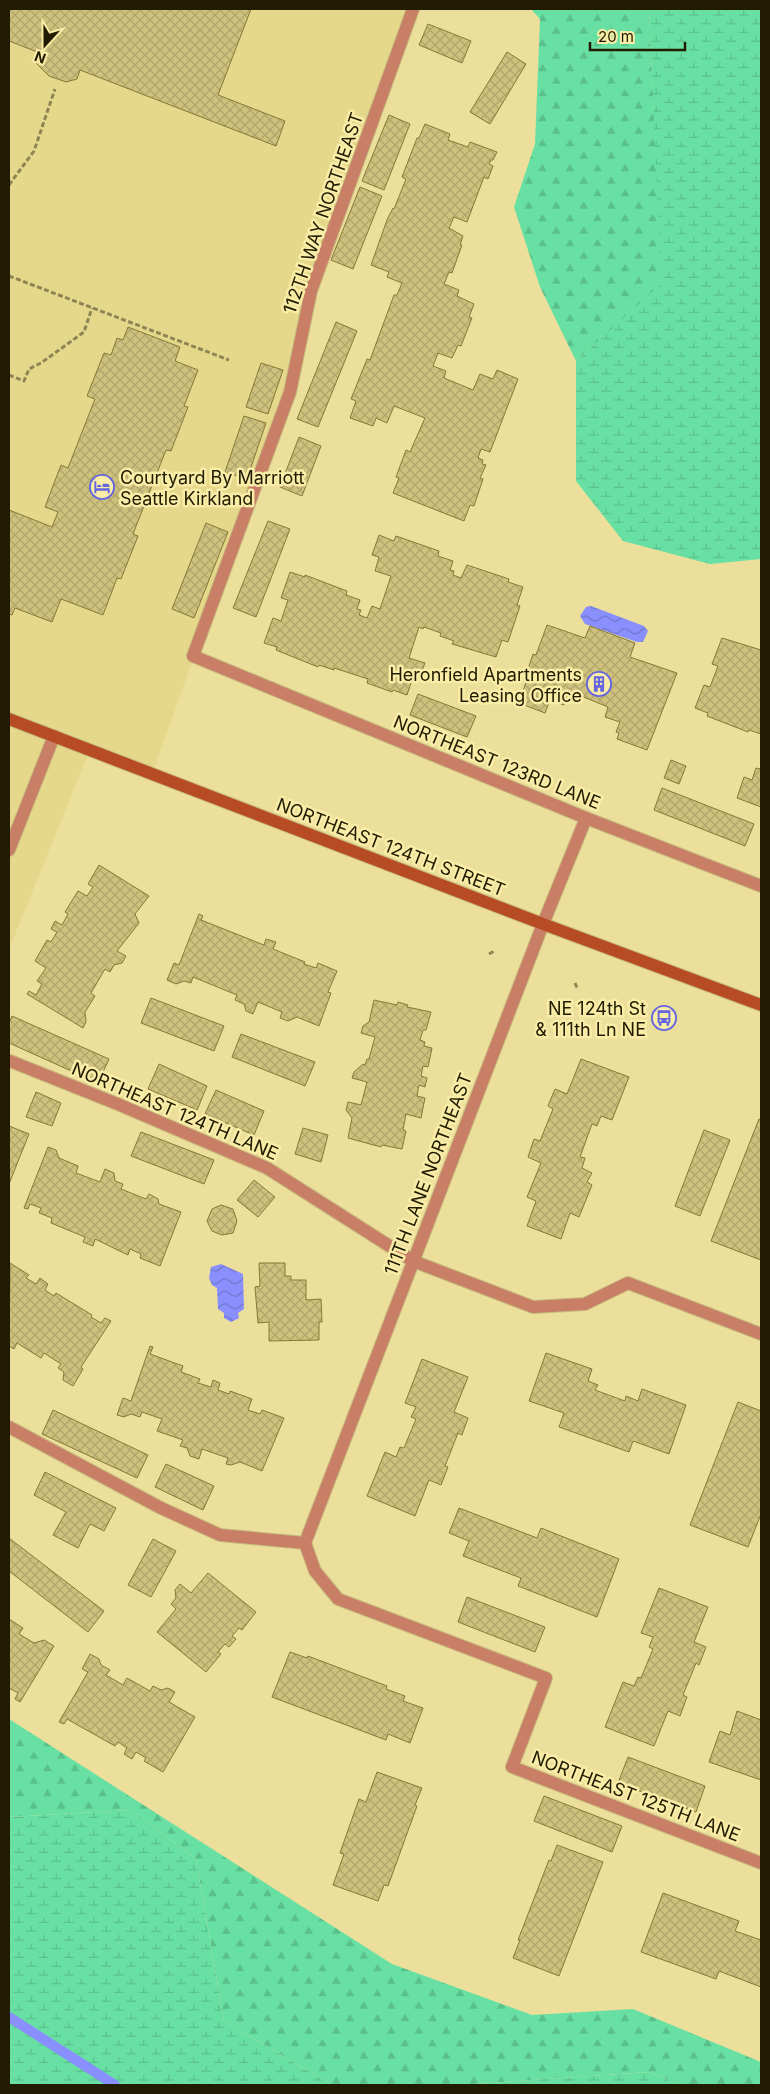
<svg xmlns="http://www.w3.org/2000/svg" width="770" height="2094" font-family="Inter,sans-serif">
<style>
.built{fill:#e6d88b}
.forest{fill:url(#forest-firs)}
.wetland{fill:url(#wetland-marsh)}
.water{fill:url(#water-waves)}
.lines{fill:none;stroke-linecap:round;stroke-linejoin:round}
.stream{stroke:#8990fe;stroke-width:10}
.building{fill:url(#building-cross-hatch);stroke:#867937}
.service-casing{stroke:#c7bc7f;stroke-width:14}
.minor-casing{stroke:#c7bc7f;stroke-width:14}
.secondary-casing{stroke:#c7bc7f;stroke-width:14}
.path{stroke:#8e8554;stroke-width:3;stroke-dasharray:5 2.5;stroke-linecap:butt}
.service{stroke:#c97f66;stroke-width:12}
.minor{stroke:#c97f66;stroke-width:12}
.secondary{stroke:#b74b24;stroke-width:12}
.labels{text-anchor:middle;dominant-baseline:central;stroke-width:5;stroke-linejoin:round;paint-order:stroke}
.street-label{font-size:18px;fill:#201b01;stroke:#f9eca7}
.poi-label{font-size:18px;fill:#201b01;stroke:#f9eca7;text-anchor:end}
</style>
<defs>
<pattern id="forest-firs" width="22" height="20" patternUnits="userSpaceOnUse" patternTransform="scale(1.25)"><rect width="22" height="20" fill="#68e0a3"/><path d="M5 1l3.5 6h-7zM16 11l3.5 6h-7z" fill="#5ac08b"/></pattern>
<pattern id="wetland-marsh" width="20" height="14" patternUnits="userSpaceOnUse" patternTransform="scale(1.25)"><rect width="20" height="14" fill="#68e0a3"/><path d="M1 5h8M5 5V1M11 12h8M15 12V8" fill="none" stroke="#5ac08b"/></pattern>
<pattern id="water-waves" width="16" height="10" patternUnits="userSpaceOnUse" patternTransform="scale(1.25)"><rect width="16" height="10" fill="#8990fe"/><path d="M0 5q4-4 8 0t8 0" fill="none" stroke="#7075cb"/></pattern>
<pattern id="building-cross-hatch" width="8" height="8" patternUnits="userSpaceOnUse" patternTransform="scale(1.25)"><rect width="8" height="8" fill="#cec17e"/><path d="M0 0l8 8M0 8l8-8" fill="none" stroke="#b1a56b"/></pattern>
</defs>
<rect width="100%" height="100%" fill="#ecdf9b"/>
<!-- built -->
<polygon class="built" points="9,9 420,9 400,38 311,291 289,392 152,774 90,750 9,949"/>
<!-- forest -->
<g class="forest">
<polygon points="531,9 649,9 662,284 576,361 540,287 514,207 535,144 540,19"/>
<polygon points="9,1719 392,1964 532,2015 633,2009 761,2062 761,2085 682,2085 648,2072 461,2085 332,2085 224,2021 196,1859 131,1810 9,1817"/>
</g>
<!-- wetland -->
<g class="wetland">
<polygon points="649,9 761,9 761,559 710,564 623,541 576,481 576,361 661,284"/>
<polygon points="131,1810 196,1859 224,2021 332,2085 9,2085 9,1817"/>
<polygon points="648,2072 682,2085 461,2085"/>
</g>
<!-- water -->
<g class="water">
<polygon points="591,606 644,626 648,631 643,642 637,642 585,624 580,616 586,607"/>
<polygon points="221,1264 243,1274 244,1309 238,1313 239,1318 231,1322 224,1318 224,1313 218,1309 217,1288 212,1285 209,1278 211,1267"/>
</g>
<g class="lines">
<!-- stream -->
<polyline class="stream" points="9,2017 115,2085"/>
</g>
<!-- building -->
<g class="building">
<polygon points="9,9 251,9 218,95 285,121 276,146 80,70 77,79 66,82 49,76 36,63 40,53 9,41"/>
<polygon points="428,24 471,41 462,63 419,45"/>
<polygon points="507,52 526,64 490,124 470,112"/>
<polygon points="389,115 410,124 384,190 362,181"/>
<polygon points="425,124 450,134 448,140 468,147 470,142 497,152 493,160 491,160 489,164 493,166 488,179 484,177 467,222 454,217 449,228 463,236 460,245 462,245 452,273 449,272 444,284 459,290 457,296 474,304 469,317 472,318 461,346 458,345 452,358 438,353 433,366 446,371 444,378 473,390 480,374 493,379 497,370 518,379 490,452 481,449 478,458 483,460 482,464 486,465 480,478 483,479 474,506 470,505 464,521 393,493 399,478 396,477 406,450 410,452 425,418 394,406 387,423 376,418 373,426 350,418 356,401 351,399 367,359 370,360 394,295 397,295 402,283 387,277 389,272 371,265 387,220 393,208 394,209 406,179 402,177 417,138 419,138"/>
<polygon points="360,187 382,196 353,269 331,260"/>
<polygon points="336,322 357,331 318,427 297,419"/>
<polygon points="128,327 180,347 175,361 198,370 184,406 188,407 171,451 166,450 133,534 138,536 121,579 117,578 103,615 61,599 52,622 15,608 12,615 9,614 9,510 52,527 58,512 45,507 61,465 68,468 95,399 87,396 104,353 111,355 117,338 123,340"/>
<polygon points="261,363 283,370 268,414 246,407"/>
<polygon points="244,416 266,423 247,479 225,472"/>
<polygon points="299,437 321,446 302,496 280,487"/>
<polygon points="268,521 290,529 256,617 233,608"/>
<polygon points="206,523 228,532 194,618 172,609"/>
<polygon points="379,535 394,541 396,536 439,551 438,556 453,561 450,570 454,571 453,575 461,578 467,565 509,579 508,582 523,587 517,605 520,606 508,642 502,640 496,657 452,644 454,641 440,636 441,633 424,627 423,629 419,627 409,658 425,663 419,679 413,677 407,695 393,690 392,692 367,683 368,679 334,668 334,670 319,665 318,667 276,650 277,647 264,643 273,618 281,621 288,600 281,598 290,572 305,577 305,575 347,591 346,595 360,600 357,609 361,610 359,615 367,618 372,606 380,609 391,576 375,571 379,557 372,555"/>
<polygon points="547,625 585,638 590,626 635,643 630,657 677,673 647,750 617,739 619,733 616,732 620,722 605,717 608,707 569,691 564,705 550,700 545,713 519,703 528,676 526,675 533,654 536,655"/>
<polygon points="722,638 761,650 761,734 749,730 748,732 707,716 708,713 695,708 704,685 710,687 718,666 712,664"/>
<polygon points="418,694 476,716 467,737 410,715"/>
<polygon points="671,760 686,766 679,784 664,778"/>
<polygon points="756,768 761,769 761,807 737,798 744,777 752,780"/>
<polygon points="662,788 754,824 745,846 654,810"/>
<polygon points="99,865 149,896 135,914 139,923 117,951 126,956 122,963 114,965 110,972 105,969 91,993 95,996 85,1012 86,1022 83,1028 27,994 29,991 36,995 42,984 37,981 46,968 35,961 47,940 51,942 57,932 51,929 55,921 62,925 68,914 65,912 78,891 87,896 93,887 88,884"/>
<polygon points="199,914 203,916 201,920 264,945 266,939 276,942 273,949 305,962 304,964 316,968 318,963 337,971 328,992 331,993 319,1026 297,1017 288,1021 280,1018 282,1012 258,1002 253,1014 246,1011 244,1004 235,1000 237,995 193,977 191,983 184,981 176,984 167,980 174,963 179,965"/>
<polygon points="151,998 224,1026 214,1051 141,1023"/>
<polygon points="374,1000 397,1005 398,1002 408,1005 407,1007 431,1012 426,1030 423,1030 420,1040 425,1042 424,1046 432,1048 428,1067 423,1066 421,1076 427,1078 425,1087 419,1085 417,1096 425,1098 421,1118 406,1114 403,1130 406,1131 402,1149 382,1145 381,1147 348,1138 352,1118 346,1110 348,1102 361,1105 367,1082 352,1078 354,1072 363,1064 365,1065 367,1059 369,1059 375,1037 361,1033 363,1026 369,1022"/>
<polygon points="12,1016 109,1059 98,1083 9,1043 9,1023"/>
<polygon points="241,1034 315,1062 305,1086 232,1057"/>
<polygon points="581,1059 629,1077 612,1120 601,1116 597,1126 592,1124 580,1157 585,1158 582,1168 592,1173 587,1182 592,1185 579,1217 570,1213 561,1239 527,1226 536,1201 527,1197 541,1163 528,1157 534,1139 540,1141 553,1109 548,1106 555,1089 567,1094"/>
<polygon points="159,1064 207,1086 197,1110 148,1089"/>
<polygon points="216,1090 264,1111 254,1135 205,1114"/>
<polygon points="36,1092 61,1103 52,1126 26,1117"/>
<polygon points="759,1119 761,1120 761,1260 711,1241"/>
<polygon points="9,1126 29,1134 9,1184"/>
<polygon points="303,1128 328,1135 321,1162 295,1154"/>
<polygon points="704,1130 730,1140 700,1216 675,1206"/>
<polygon points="141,1132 214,1160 204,1184 131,1156"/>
<polygon points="48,1147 56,1150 59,1158 78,1166 76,1173 100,1182 105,1169 114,1173 115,1181 123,1184 121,1189 146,1199 149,1194 158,1199 159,1204 181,1212 160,1266 140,1258 141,1254 130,1249 128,1255 95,1239 93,1246 83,1242 85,1237 51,1223 52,1218 39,1213 41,1208 30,1204 28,1209 24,1208"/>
<polygon points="254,1180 275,1197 258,1217 237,1200"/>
<polygon points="221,1205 233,1209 237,1221 233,1233 222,1235 212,1231 207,1221 212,1209"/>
<polygon points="10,1263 29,1275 26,1278 36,1284 40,1278 48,1284 45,1290 54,1296 56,1293 92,1315 91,1317 101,1323 105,1318 111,1321 81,1367 83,1369 73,1386 63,1380 64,1372 58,1368 61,1364 44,1353 41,1358 17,1343 14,1349 9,1346"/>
<polygon points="259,1263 285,1263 285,1276 291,1276 291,1280 306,1280 306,1300 321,1299 322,1322 319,1322 319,1340 269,1341 269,1322 258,1323 255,1287 260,1286"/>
<polygon points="150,1346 153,1347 150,1354 183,1366 181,1372 200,1379 198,1383 211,1387 213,1380 220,1383 218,1390 229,1394 230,1391 252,1399 248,1410 260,1414 262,1410 284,1418 262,1471 240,1462 231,1465 226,1464 228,1458 202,1449 199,1459 190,1456 187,1448 180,1446 183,1440 157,1431 162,1419 142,1412 140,1417 131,1414 124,1417 117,1415 123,1398 131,1401"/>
<polygon points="546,1353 592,1369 588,1381 598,1385 595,1390 625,1401 626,1396 638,1401 642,1389 686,1405 669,1454 633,1441 629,1452 559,1427 564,1413 529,1401"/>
<polygon points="422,1359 468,1377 454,1412 468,1418 462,1435 458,1433 445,1466 448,1467 441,1485 429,1480 415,1516 367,1496 385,1452 396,1457 400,1447 404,1448 416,1419 411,1417 416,1407 405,1403"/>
<polygon points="738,1402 761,1411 761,1514 748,1547 690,1525"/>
<polygon points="53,1410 148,1455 137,1478 42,1434"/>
<polygon points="166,1464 214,1486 203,1510 155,1487"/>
<polygon points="45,1472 116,1508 104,1531 90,1524 78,1548 53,1535 66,1512 34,1495"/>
<polygon points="459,1508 537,1538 541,1528 619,1559 597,1617 518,1586 521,1578 463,1556 469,1541 449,1533"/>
<polygon points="9,1538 104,1611 88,1632 9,1571"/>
<polygon points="153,1539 176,1551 151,1597 128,1585"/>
<polygon points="208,1573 256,1612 242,1630 239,1628 232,1636 236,1639 229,1647 225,1644 218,1652 221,1654 206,1672 157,1632 176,1609 171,1604 176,1598 175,1590 180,1584 191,1593"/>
<polygon points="659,1588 708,1607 694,1642 706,1647 699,1665 696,1663 683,1695 687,1697 680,1716 668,1711 654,1746 605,1727 623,1682 634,1686 638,1677 641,1678 653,1649 649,1647 653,1637 641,1633"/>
<polygon points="467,1597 545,1627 535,1652 458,1622"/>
<polygon points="9,1619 23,1628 19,1634 34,1643 44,1640 54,1646 20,1702 15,1699 18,1693 9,1688"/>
<polygon points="290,1652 307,1658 308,1656 387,1686 386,1689 405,1696 403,1701 423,1708 410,1743 388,1734 386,1740 272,1697"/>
<polygon points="90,1654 99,1659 101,1665 110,1670 106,1675 123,1685 127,1678 150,1691 153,1686 161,1690 168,1688 175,1692 169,1702 195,1717 163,1772 144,1761 146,1758 136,1752 132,1759 124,1754 127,1748 118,1742 115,1746 67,1719 64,1724 59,1722 88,1672 82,1669"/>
<polygon points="737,1711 761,1720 761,1780 709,1762 720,1731 730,1735"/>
<polygon points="628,1757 705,1786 696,1812 618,1783"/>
<polygon points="377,1772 422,1788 415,1805 417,1806 388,1886 384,1885 378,1901 333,1885 344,1854 340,1853 359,1799 366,1802"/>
<polygon points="544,1796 622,1826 612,1852 534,1821"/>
<polygon points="557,1845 603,1862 559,1976 513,1958 520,1940 518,1940 549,1860 551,1861"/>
<polygon points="663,1893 739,1921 735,1931 761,1940 761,1987 719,1971 716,1979 641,1952"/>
</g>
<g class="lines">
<defs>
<polyline id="service" points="9,850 54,736"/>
<g id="minor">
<polyline points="413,9 311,291 290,392 193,656 586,818 761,886"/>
<polyline points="10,1061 120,1105 267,1168 413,1261 533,1307 585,1304 628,1283 761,1334"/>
<polyline points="9,1427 161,1508 220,1535 305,1543 315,1571 338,1599 546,1678 512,1767 761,1863"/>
<polyline points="305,1543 543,924 586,818"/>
</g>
<polyline id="secondary" points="9,719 543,924 761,1005"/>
</defs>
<!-- service casing -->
<use href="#service" class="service-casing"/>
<!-- minor casing -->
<use href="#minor" class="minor-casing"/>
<!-- secondary casing -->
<use href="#secondary" class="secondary-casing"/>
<!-- path -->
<g class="path">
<polyline points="9,185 34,151 55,89"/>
<polyline points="9,276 229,360"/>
<polyline points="9,375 24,381 29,369 41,363 84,332 92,308"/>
<polyline points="489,954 494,951"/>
<polyline points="575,983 578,990"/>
</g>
<!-- service -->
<use href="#service" class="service"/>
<!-- minor -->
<use href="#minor" class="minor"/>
<!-- secondary -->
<use href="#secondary" class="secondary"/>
</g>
<!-- icons -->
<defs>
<symbol id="hotel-ring" viewBox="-11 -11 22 22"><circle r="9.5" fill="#f9eca7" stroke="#6566df" stroke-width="1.5"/><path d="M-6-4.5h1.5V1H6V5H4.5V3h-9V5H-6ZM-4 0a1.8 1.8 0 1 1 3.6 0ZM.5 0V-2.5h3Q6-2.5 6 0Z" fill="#6566df"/></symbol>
<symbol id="building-ring" viewBox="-11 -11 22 22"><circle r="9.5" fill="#f9eca7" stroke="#6566df" stroke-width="1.5"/><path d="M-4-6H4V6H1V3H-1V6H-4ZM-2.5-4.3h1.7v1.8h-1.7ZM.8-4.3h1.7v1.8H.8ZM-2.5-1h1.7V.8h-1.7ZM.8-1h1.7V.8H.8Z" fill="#6566df"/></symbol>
<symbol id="bus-ring" viewBox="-11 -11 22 22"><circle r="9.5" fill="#f9eca7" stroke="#6566df" stroke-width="1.5"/><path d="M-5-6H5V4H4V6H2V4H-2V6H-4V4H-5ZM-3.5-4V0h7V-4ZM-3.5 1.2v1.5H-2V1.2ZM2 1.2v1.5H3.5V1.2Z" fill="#6566df"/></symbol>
</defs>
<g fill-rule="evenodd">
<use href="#hotel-ring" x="88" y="473" width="28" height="28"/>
<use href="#building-ring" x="585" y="670" width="28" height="28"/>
<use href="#bus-ring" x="650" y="1004" width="28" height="28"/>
</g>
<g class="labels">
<!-- street labels -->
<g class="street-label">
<text transform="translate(323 213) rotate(-71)">112TH WAY NORTHEAST</text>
<text transform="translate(497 762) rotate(22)">NORTHEAST 123RD LANE</text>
<text transform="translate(391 847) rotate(21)">NORTHEAST 124TH STREET</text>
<text transform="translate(175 1111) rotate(23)">NORTHEAST 124TH LANE</text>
<text transform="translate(428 1174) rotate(-69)">111TH LANE NORTHEAST</text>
<text transform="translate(636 1796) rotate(21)">NORTHEAST 125TH LANE</text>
</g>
<!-- poi labels -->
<g class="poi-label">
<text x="120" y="477" text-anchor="start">Courtyard By Marriott<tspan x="120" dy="21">Seattle Kirkland</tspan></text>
<text x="582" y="674">Heronfield Apartments<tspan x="582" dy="21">Leasing Office</tspan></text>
<text x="646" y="1008">NE 124th St<tspan x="646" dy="21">&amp; 111th Ln NE</tspan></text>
</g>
</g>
<!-- border -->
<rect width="770" height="2094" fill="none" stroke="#201b01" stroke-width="20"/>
<!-- north arrow -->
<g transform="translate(45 45) rotate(201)" stroke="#f9eca7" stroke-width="4" paint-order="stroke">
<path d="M0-4L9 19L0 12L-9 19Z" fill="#201b01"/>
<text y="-8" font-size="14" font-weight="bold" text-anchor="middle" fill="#201b01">N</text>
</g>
<!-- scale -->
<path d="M590 42v8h95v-8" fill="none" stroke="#201b01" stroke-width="2.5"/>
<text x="598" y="42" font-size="15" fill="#201b01" stroke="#f9eca7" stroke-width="4" paint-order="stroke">20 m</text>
</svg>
